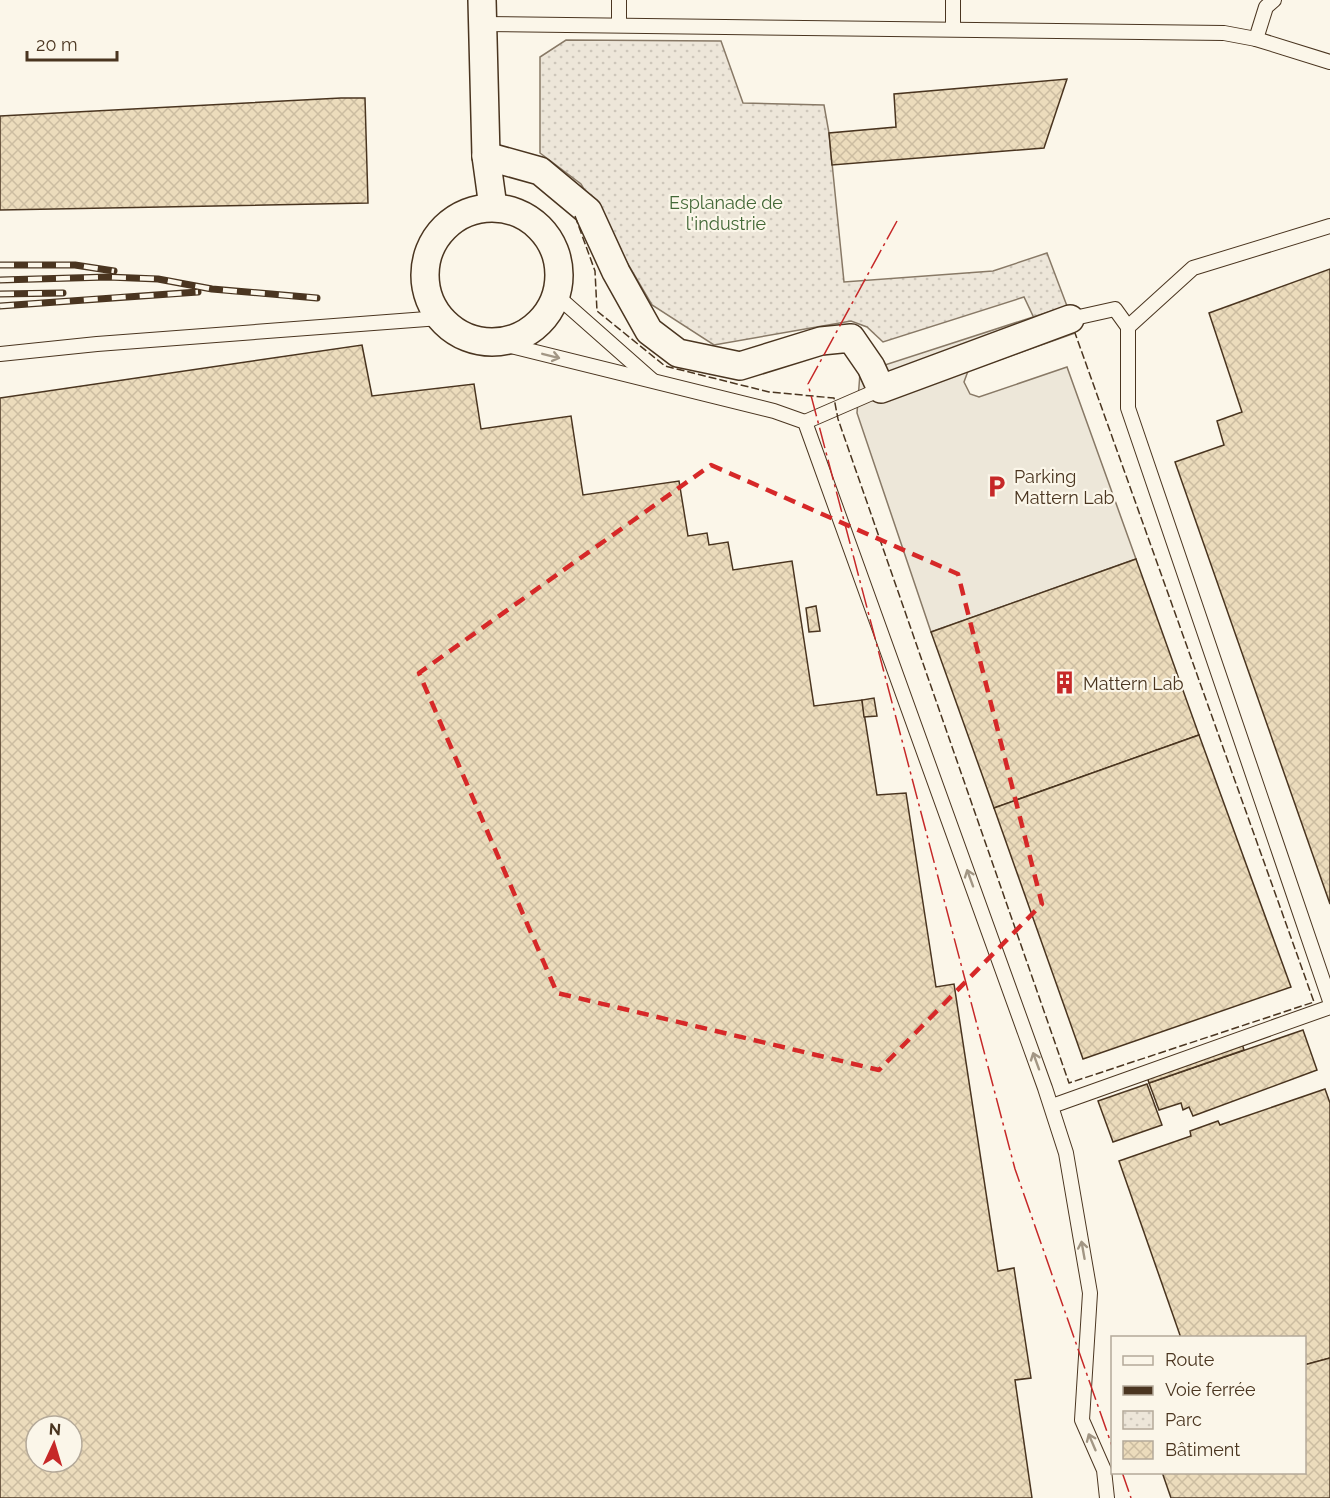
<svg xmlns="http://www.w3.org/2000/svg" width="1330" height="1498" font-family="Raleway,sans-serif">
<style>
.park{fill:url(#park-dots);stroke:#887966;stroke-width:1.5}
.parking{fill:#ede7d9;stroke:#887966;stroke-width:1.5}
.building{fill:url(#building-cross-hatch);stroke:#4a3520;stroke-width:1.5;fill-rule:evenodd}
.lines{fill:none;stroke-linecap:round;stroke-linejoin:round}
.service-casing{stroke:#4a3520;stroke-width:16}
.minor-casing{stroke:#4a3520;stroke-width:30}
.service{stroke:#fbf6e9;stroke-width:14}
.minor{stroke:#fbf6e9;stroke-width:27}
.rail-casing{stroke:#4a3520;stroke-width:7}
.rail{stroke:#fbf6e9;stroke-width:4.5;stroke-dasharray:14;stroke-linecap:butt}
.fence{stroke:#4a3520;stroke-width:1.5;stroke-dasharray:8 3;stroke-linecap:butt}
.power{stroke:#c62828;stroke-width:1.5;stroke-dasharray:21 4.5 3 4.5;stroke-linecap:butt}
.oneway{stroke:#a29684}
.marked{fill:none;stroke:#d62828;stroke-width:4.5;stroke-dasharray:12 8;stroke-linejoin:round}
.labels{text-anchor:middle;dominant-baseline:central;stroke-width:4.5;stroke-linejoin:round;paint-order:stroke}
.park-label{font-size:18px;fill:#436837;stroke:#fbf6e9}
.poi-label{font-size:18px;fill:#4a3520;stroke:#fbf6e9;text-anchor:start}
</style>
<defs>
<pattern id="park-dots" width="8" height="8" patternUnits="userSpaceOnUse" patternTransform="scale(1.5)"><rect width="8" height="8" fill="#ede6d9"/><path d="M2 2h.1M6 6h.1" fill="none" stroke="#cdc6ba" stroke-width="1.8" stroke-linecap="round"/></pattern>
<pattern id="building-cross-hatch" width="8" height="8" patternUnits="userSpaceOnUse" patternTransform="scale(1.5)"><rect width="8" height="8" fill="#ecdcbc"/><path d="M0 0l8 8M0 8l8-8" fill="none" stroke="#ccbda1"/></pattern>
</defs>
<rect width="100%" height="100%" fill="#fbf6e9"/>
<!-- park -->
<polygon class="park" points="566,40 721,41 743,103 824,105 829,133 844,282 993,271 1047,253 1067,306 1034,318 1024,297 883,342 867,327 851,321 714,345 652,305 581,184 540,153 540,57"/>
<!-- parking -->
<polygon class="parking" points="1067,306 1075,333 968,371 964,382 970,394 979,397 1067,367 1136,559 931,632 857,413 860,373"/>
<!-- building -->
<g class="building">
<polygon points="1067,79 1044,148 832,165 829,133 896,127 894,94"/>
<polygon points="341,98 365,98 368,203 0,210 0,116"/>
<polygon points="1330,269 1330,904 1175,462 1224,445 1217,421 1242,412 1209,313"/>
<path d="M 362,345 L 372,396 L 474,384 L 481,429 L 571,416 L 583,495 L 679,481 L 688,536 L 707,533 L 709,545 L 728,542 L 733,570 L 792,561 L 814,706 L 862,700 L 877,795 L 906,793 L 936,987 L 954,984 L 998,1271 L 1014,1268 L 1031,1378 L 1015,1380 L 1032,1498 L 0,1498 L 0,398 ZM 36,1426 L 72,1426 L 72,1462 L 36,1462 Z"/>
<polygon points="1136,559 1199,735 994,808 931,632"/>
<polygon points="816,606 820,631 809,632 806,608"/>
<polygon points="874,698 877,716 864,717 862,700"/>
<polygon points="1199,735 1291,987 1083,1059 994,808"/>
<polygon points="1303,1030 1317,1070 1193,1116 1189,1107 1183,1110 1181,1103 1159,1110 1149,1083"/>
<polygon points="1240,1037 1244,1050 1149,1083 1145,1070"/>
<polygon points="1147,1084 1162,1125 1113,1142 1098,1101"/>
<polygon points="1325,1089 1330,1103 1330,1358 1304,1365 1304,1338 1181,1338 1119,1161 1191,1136 1190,1131 1218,1121 1220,1125"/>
<polygon points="1330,1358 1330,1498 1171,1498 1162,1472 1304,1472 1304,1365"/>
</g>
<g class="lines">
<defs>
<g id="service">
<polyline points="482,24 1224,33 1256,39 1330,62"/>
<polyline points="619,25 619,0"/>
<polyline points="953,28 953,0"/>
<polyline points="1256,39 1266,7 1274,0"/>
<polyline points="557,296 652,380"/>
<polyline points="1070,319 1115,309 1128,327 1128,408 1330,1001"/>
<polyline points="1128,327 1193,268 1330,226"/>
<polyline points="495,342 774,411 805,422 1045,1088 1066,1153 1090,1293 1082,1420 1104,1470 1107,1498"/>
<polyline points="0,354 97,344 440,318"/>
<polyline points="805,422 881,389"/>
<polyline points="1052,1106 1330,1007"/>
</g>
<g id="minor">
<polyline points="482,0 486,156 493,207"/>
<polyline points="486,156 540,171 588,211 616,272 649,331 678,353 740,366 821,341 851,338 871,367 881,389 1070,319"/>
<circle cx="492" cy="275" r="67"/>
</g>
</defs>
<!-- service casing -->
<use href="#service" class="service-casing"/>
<!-- minor casing -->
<use href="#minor" class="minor-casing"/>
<!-- service -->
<use href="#service" class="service"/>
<!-- minor -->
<use href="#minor" class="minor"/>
<defs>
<g id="rail">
<polyline points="0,265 75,265 114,271"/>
<polyline points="0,280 108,277 158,279 212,289 317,298"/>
<polyline points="0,294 63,293"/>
<polyline points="0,306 198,292"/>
</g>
</defs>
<!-- rail casing -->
<use href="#rail" class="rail-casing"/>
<!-- rail -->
<use href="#rail" class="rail"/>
<!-- fence -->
<polyline class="fence" points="575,216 595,271 597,311 665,366 769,392 834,398 838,419 1069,1083 1314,1002 1075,333"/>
<!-- power -->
<g class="power">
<polyline points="897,221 808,384 1015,1169 1112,1446"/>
<polyline points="1122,1472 1131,1498"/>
</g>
</g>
<!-- one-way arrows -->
<defs><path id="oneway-shaft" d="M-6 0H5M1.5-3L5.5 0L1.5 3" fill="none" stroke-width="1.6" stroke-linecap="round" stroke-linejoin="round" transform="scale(1.5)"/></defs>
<g class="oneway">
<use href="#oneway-shaft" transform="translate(551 356) rotate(14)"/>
<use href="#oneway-shaft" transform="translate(970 878) rotate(-110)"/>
<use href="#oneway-shaft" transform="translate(1036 1061) rotate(-110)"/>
<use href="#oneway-shaft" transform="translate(1083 1250) rotate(-100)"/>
<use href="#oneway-shaft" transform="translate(1092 1442) rotate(-113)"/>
</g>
<!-- marked area -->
<path class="marked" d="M 711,465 L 958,574 L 1042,904 L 879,1070 L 557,993 L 419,673 Z"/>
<!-- icons -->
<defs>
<symbol id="parking-bare" viewBox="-9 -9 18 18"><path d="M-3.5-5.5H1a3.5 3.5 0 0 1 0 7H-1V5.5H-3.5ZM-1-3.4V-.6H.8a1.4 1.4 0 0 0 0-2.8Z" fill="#c62828" stroke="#fbf6e9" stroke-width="2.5" paint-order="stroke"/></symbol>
<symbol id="building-bare" viewBox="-9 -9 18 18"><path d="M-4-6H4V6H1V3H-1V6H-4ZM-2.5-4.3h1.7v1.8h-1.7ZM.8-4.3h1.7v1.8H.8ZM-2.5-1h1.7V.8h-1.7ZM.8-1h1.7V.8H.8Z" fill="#c62828" stroke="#fbf6e9" stroke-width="2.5" paint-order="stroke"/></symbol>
</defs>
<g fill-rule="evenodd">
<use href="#parking-bare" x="980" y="470" width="33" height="33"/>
<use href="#building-bare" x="1048" y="666" width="33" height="33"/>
</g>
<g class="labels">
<!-- park labels -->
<g class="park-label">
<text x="726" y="202">Esplanade de<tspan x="726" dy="21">l'industrie</tspan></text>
</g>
<!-- poi labels -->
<g class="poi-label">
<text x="1014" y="476">Parking<tspan x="1014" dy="21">Mattern Lab</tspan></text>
<text x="1083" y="683">Mattern Lab</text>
</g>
</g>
<!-- legend -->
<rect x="1111" y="1336" width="195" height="138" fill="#fbf6e9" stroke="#b4a999" stroke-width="1.5"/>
<rect x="1123" y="1356" width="30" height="9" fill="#fbf6e9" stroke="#b4a999" stroke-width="1.5"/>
<text x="1165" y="1366" font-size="18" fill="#4a3520">Route</text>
<rect x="1123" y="1386" width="30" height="9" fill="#4a3520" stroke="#b4a999" stroke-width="1.5"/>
<text x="1165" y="1396" font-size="18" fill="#4a3520">Voie ferrée</text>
<rect x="1123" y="1411" width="30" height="18" fill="url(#park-dots)" stroke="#b4a999" stroke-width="1.5"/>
<text x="1165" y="1426" font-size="18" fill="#4a3520">Parc</text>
<rect x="1123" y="1441" width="30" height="18" fill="url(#building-cross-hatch)" stroke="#b4a999" stroke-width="1.5"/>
<text x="1165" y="1456" font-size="18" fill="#4a3520">Bâtiment</text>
<!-- north arrow -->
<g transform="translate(54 1444) rotate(4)"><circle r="28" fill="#fbf6e9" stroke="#b4a999" stroke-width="1.5"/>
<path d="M0-4.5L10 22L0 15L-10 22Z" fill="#c62828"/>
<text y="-9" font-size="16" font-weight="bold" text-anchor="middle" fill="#4a3520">N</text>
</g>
<!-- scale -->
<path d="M27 51v9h90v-9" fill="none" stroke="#4a3520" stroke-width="3"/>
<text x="36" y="51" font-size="18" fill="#4a3520" stroke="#fbf6e9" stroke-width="4.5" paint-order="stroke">20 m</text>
</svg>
